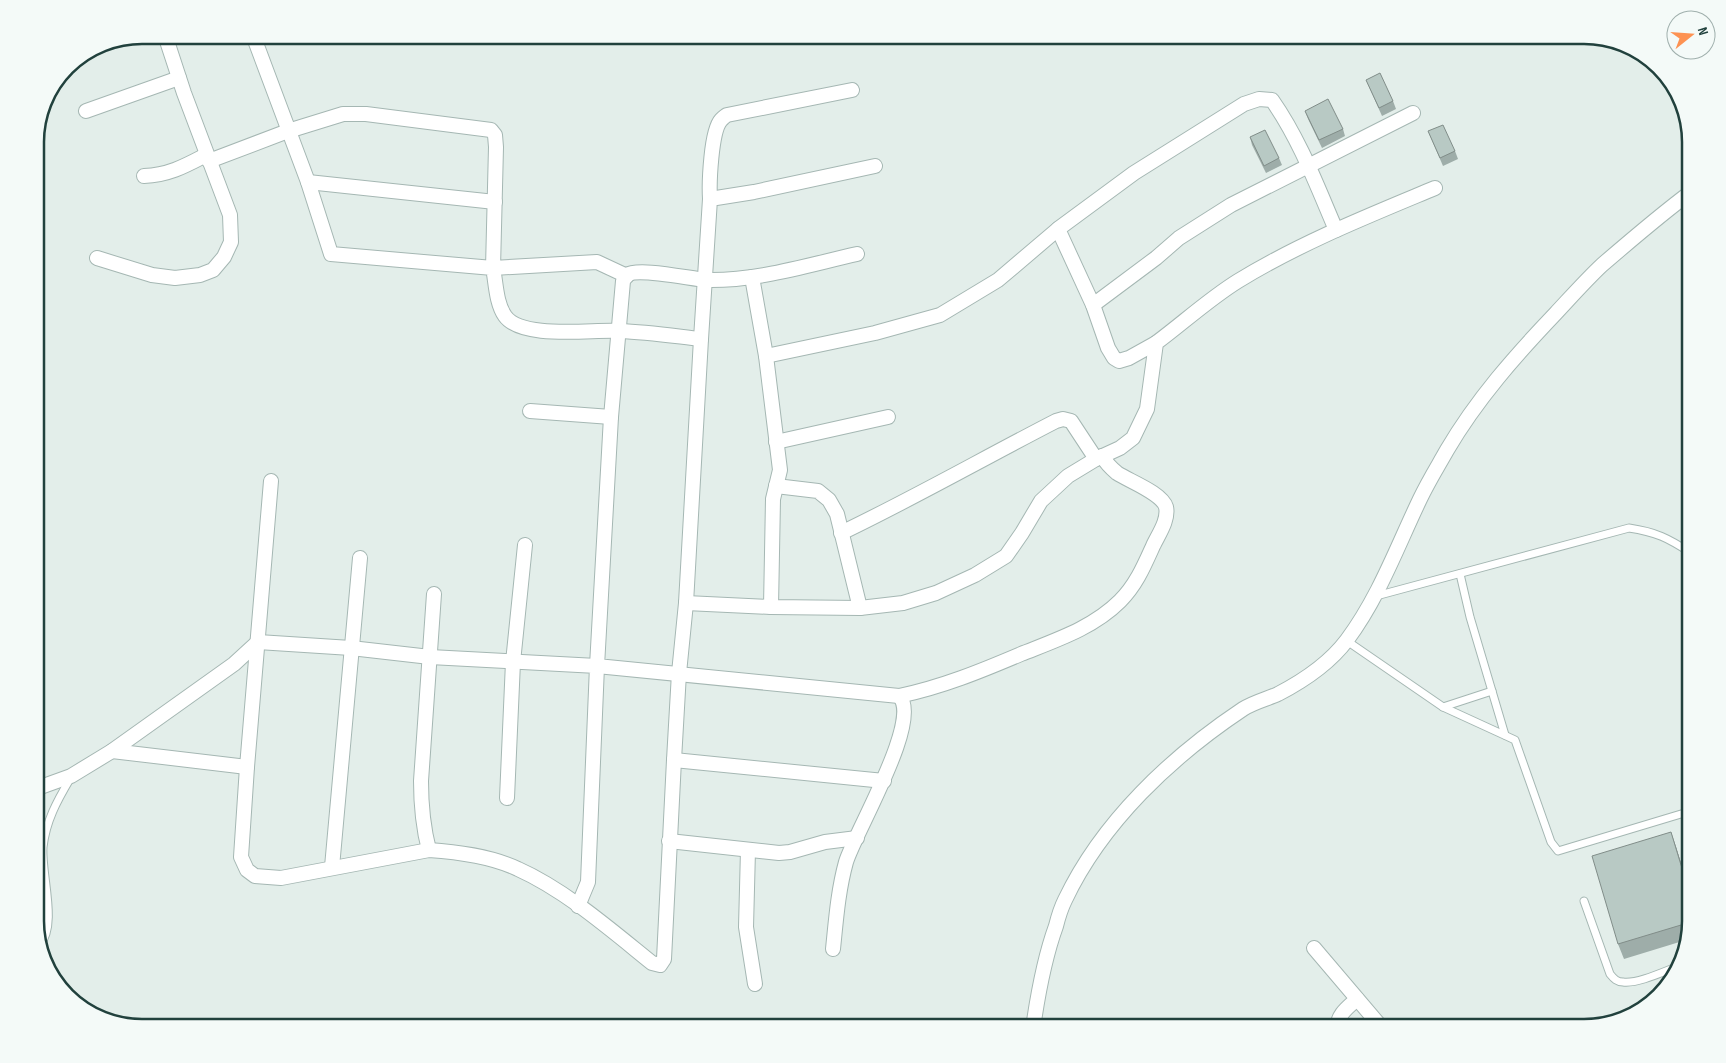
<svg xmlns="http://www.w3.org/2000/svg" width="1726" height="1063" font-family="'Sofia Sans Condensed',sans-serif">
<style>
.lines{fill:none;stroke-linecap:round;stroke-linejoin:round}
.service-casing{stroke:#a5b7b3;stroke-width:9}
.minor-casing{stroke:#a5b7b3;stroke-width:16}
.service{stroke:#fff;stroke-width:7}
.minor{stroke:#fff;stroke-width:14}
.wall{fill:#9eada9}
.shaded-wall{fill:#818d89}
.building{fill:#b8c9c4;stroke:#818d89}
.rim{fill:none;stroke:#21413d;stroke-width:2.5}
</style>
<rect width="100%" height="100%" fill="#e3eeea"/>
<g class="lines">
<defs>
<g id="service">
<polyline points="1460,574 1470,617 1505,735"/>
<path d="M 1376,596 L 1629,528 C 1656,532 1668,538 1691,553"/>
<polyline points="1347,641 1443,707 1515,740 1551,842 1558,851 1691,811"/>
<polyline points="1443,707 1492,691"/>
<path d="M 1584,901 L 1610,974 C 1614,979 1617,982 1623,982 C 1638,984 1665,971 1679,966"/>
<path d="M 40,945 C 58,925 41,874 43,847 C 46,821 57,801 70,779"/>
</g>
<g id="minor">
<path d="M 253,35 L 308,182 L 331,254 L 493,268 C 496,283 496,303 505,316 C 522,340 593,329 620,331 C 647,332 674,336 701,339"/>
<polyline points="86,111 179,78"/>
<polyline points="209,161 288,131 343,114 366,114 491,130 495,135 496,147 493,268 597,262 627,276"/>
<path d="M 144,176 C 169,175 185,166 206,155"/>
<polyline points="308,182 495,202"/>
<path d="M 710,199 C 709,183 711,131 721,120 C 723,118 725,116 727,115 L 852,90"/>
<polyline points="1058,229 1093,305 1108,348 1114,358 1119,361 1129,358 1156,343"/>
<path d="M 857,254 C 808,265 757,281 707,280 C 691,279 638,267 627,275 C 626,276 624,280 623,281 L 611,417 L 597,666 L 899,696 C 942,687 981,671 1021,654 C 1056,640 1093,628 1120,601 C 1136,585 1144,566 1153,546 C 1158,535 1169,520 1166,507 C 1162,493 1129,481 1117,473 C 1111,468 1106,463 1102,456"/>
<polyline points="97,258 152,275 175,278 200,275 213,270 224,257 231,242 230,215 184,93 165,35"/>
<polyline points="752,277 766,356 780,470 773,499 771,607"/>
<polyline points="1093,305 1156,258 1179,238 1231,205 1413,113"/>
<path d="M 766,356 L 875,333 L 940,315 L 998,280 L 1058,229 L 1134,173 L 1244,104 L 1259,99 L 1272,100 C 1300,140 1317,186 1336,230"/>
<polyline points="530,411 611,417"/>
<polyline points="776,442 888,417"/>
<path d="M 271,481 L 247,767 L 241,857 L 247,870 L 255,876 L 281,878 L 429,850 C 459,852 491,856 518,869 C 565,890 611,930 652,963 L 660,965 L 664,959 L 674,760 L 679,673 L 686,603 L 701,339 L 710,199 L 754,192 L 875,166"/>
<polyline points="776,486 818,491 829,500 837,514 860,608"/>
<path d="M 841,533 C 914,498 984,458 1056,421 L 1063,419 L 1071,421 L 1096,459"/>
<path d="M 686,603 L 771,607 L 860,608 L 903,603 L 936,593 L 975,575 L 1006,556 L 1022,533 L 1041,501 L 1068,476 L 1096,459 L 1120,448 L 1133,438 L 1147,409 L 1156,343 C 1183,323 1209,299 1238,281 C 1300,243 1368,216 1435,188"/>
<polyline points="112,751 247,767"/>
<polyline points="674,760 884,781"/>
<polyline points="35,789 71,776 112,751 234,664 258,642 351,648 430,657 597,666 588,882 578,906"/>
<polyline points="507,798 513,662 525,545"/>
<polyline points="669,841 779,853 790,852 825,842 857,838"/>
<path d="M 429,850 C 423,827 421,805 421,781 L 434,594"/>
<polyline points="748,850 746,927 755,984"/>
<polyline points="332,867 360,558"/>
<polyline points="1314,948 1382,1028"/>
<path d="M 833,949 C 836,920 838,891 846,862 C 855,832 923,719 899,696"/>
<path d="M 1033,1028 C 1038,993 1044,959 1056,926 C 1058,918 1061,908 1065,900 C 1102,822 1171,757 1243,709 C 1254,702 1267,699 1278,694 C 1305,680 1329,664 1347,640 C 1379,597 1397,547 1420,499 C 1428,482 1438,466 1447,450 C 1477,399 1515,356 1556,313 C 1571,297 1586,280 1602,265 C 1631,240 1660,215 1691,192"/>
<path d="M 1337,1028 C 1338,1014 1347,1008 1357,999"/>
</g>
</defs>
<!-- service casing -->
<use href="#service" class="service-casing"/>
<!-- minor casing -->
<use href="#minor" class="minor-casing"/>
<!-- service -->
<use href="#service" class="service"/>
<!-- minor -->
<use href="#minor" class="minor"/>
</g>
<!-- wall -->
<g class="wall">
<polygon points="1366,80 1393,101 1396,109 1382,116"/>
<polygon points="1305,111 1343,129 1345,136 1322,148 1308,119"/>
<polygon points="1428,131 1455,151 1458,159 1443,166"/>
<polygon points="1250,137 1279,158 1282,165 1266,173 1252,145"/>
<polygon points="1671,832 1676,847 1691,895 1691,922 1686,940 1624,959 1618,944"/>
</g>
<!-- shaded-wall -->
<polygon class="shaded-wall" points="1671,832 1676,847 1691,895 1691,898"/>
<!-- building -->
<g class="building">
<polygon points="1380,73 1393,101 1379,108 1366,80"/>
<polygon points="1328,99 1343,129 1319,140 1305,111"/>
<polygon points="1443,125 1455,151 1440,158 1428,131"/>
<polygon points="1265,130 1279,158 1264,166 1250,137"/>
<polygon points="1671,832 1691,898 1691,922 1618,944 1592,856"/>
</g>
<!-- crop -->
<path d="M0 0H1726V1063H0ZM142 44H1584A98 98 0 0 1 1682 142V921A98 98 0 0 1 1584 1019H142A98 98 0 0 1 44 921V142A98 98 0 0 1 142 44Z" fill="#f4faf8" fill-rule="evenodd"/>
<path class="rim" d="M142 44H1584A98 98 0 0 1 1682 142V921A98 98 0 0 1 1584 1019H142A98 98 0 0 1 44 921V142A98 98 0 0 1 142 44Z"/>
<!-- north arrow -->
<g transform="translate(1691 35) rotate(73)"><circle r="24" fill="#f4faf8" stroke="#a0b0ad"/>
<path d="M0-4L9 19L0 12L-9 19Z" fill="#fd9252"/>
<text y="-8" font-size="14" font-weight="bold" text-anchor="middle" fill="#21413d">N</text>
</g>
</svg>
